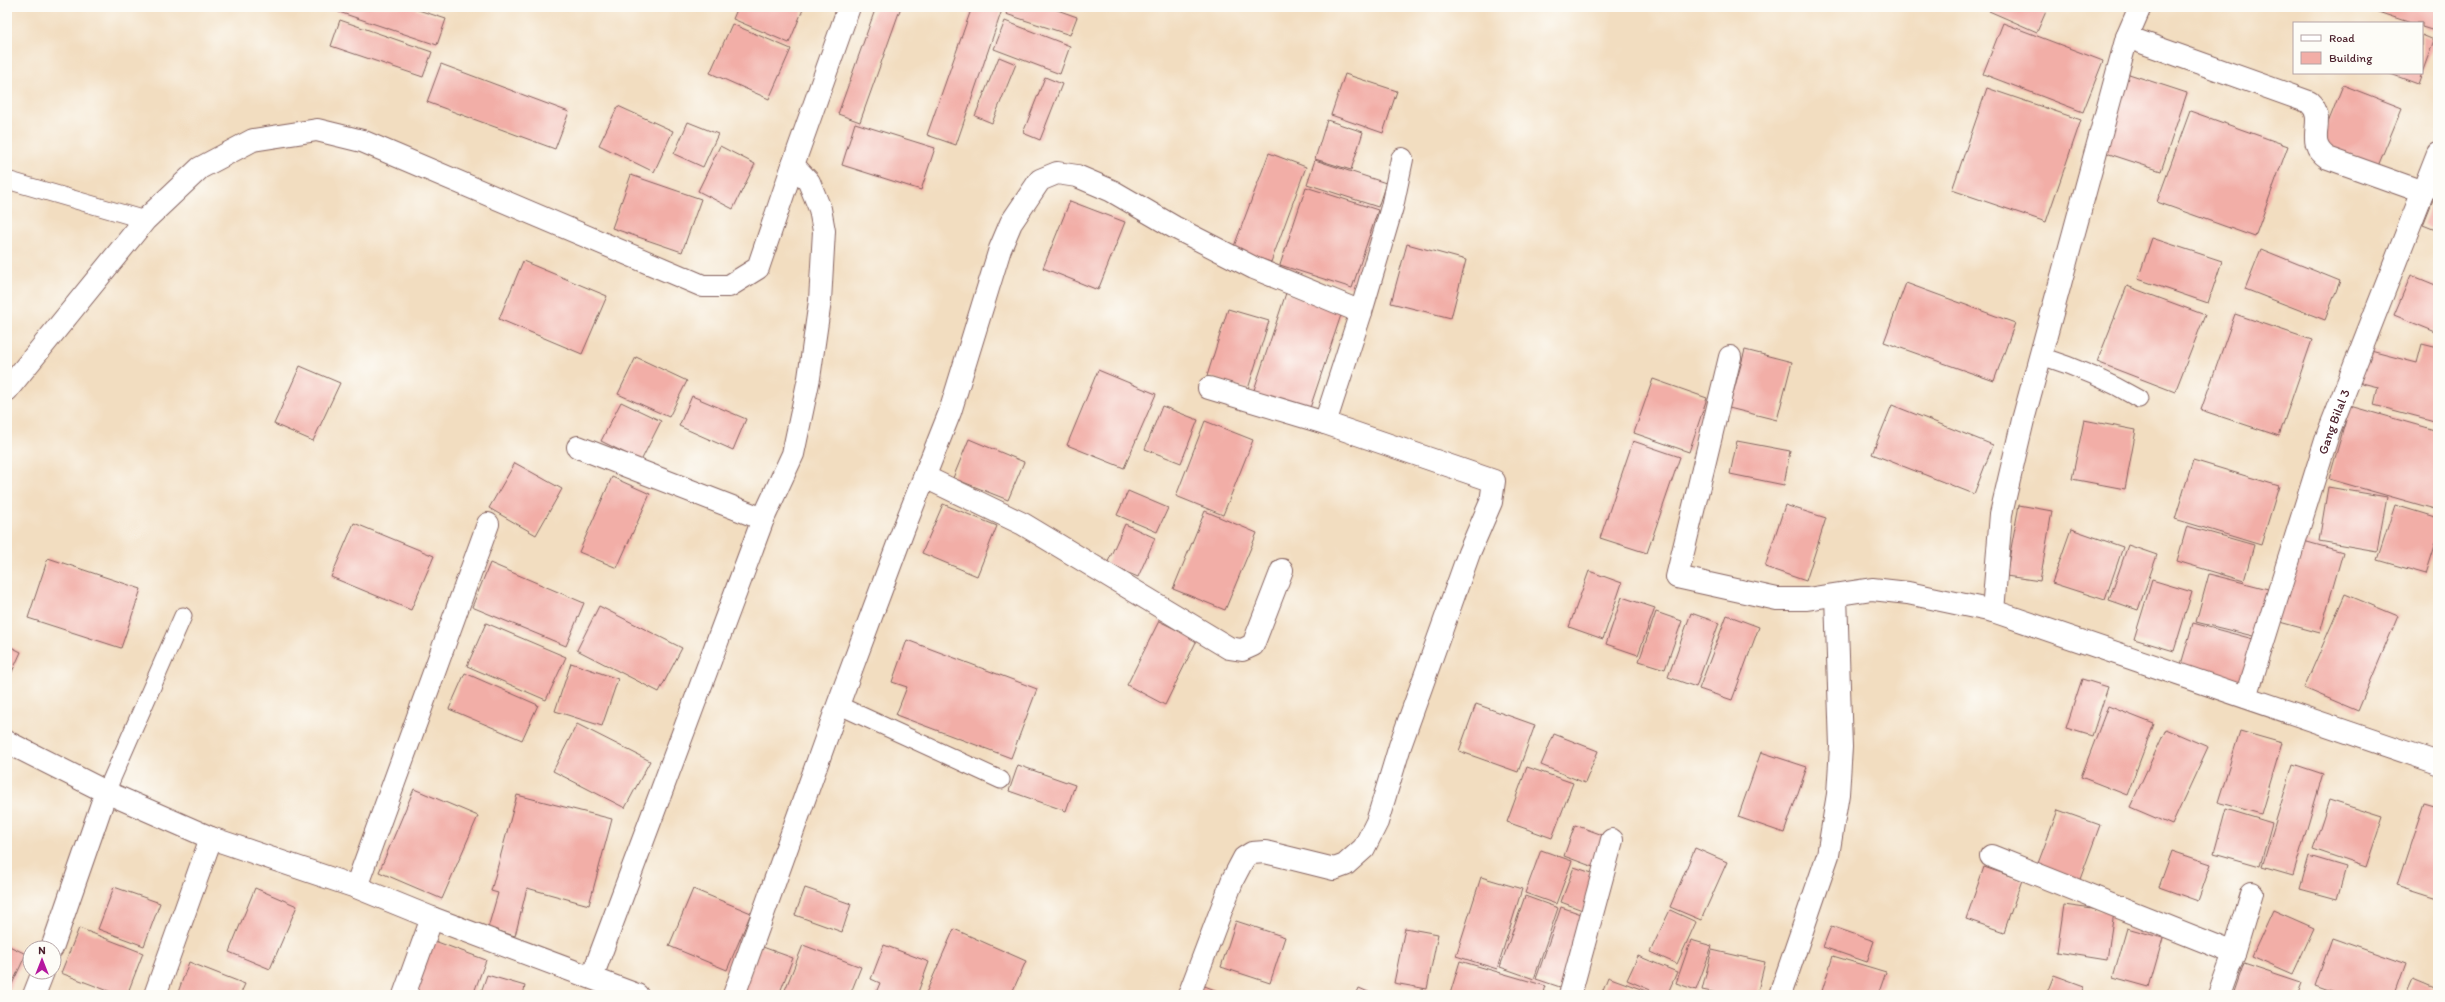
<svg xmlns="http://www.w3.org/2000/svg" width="2445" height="1002" font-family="Itim,sans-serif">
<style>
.building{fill:#f2aea7}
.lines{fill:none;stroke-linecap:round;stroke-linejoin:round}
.lane-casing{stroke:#85625f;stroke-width:19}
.street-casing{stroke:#85625f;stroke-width:24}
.lane{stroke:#fff;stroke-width:17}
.street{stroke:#fff;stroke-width:22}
.labels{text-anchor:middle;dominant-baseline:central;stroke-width:3.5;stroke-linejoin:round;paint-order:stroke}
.street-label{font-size:13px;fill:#4a1f2b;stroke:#fdfcf7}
</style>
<rect width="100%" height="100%" fill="#fdfcf7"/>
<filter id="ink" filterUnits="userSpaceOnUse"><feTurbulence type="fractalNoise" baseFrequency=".025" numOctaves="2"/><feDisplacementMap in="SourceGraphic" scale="8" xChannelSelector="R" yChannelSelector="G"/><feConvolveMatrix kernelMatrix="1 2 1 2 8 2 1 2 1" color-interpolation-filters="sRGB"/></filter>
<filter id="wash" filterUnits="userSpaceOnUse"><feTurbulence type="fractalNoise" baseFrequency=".012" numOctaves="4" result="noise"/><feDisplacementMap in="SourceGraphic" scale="16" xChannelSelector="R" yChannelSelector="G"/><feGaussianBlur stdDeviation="0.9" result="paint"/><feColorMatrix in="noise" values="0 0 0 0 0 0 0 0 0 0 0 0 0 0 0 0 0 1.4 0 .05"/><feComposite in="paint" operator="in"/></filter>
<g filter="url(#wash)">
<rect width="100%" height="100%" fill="#f2ddc0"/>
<g id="blocks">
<!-- building -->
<g class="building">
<polygon points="337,7 409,7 446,19 437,45 336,11"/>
<polygon points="738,7 804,7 789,43 733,19"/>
<polygon points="876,7 901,7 860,122 838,114"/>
<polygon points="972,7 1003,7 956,145 927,135"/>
<polygon points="1009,7 1049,7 1077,17 1070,35 1006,14"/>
<polygon points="1990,7 2048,7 2037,32 1989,11"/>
<polygon points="2370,7 2438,7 2438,32 2422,27 2422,23 2411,23 2369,9"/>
<polygon points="340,20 432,52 423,77 331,46"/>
<polygon points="1005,21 1070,46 1060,74 994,49"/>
<polygon points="2003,23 2103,61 2083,112 1983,74"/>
<polygon points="732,24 791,49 769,99 710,73"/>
<polygon points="2422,35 2434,40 2418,84 2388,73 2422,73"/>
<polygon points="999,57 1016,64 992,123 975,116"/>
<polygon points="441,64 569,112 555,149 427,102"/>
<polygon points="2126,73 2187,93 2161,171 2100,151"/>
<polygon points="1345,74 1397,91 1383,133 1331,115"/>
<polygon points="1045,77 1062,84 1040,140 1023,133"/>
<polygon points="2343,85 2402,108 2378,166 2320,143"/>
<polygon points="1987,88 2081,120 2046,222 1952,190"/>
<polygon points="618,106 673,131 654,172 599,145"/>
<polygon points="2190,111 2288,146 2255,237 2157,202"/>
<polygon points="1327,120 1363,132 1351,170 1315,159"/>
<polygon points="688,122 718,134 703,167 674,154"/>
<polygon points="855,123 935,148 921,190 842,165"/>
<polygon points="720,146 755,164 733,209 698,191"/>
<polygon points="1269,153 1306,167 1271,262 1233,249"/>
<polygon points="1315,160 1386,183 1378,207 1307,184"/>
<polygon points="631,175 701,199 682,252 612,228"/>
<polygon points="1306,187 1378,210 1352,288 1280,265"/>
<polygon points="2438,187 2438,231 2423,225"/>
<polygon points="1070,201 1125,222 1098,290 1043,268"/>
<polygon points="2152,238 2222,261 2208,303 2138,279"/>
<polygon points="1407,244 1466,260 1451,318 1391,303"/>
<polygon points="2261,249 2340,281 2325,320 2245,289"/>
<polygon points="523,261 607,296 582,354 499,319"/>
<polygon points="2411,275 2438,286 2438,333 2394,315"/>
<polygon points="1906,283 2015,323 1994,381 1884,342"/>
<polygon points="2127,286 2205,315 2175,392 2097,362"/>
<polygon points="1286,293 1342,312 1308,414 1252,396"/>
<polygon points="1228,309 1269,321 1248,389 1207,376"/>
<polygon points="2235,314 2312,340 2279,436 2201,410"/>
<polygon points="2422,344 2438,348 2438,422 2374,405 2378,387 2354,381 2363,349 2417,363"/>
<polygon points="1745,350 1792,362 1777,420 1729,408"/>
<polygon points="636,357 687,381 669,417 618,394"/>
<polygon points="300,366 340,383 313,441 274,424"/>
<polygon points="1098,370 1156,394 1124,468 1067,445"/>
<polygon points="1653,379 1707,398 1689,452 1634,433"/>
<polygon points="692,396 746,419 733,450 679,426"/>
<polygon points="621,402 661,421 641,461 601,441"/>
<polygon points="1892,405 1993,445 1974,494 1872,454"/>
<polygon points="1162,406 1198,420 1181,463 1145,449"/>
<polygon points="2350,406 2438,431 2438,510 2329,479"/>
<polygon points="2084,420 2136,430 2125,489 2072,479"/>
<polygon points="1205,421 1253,440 1223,515 1176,496"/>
<polygon points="969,439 1024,462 1008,500 953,478"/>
<polygon points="1633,441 1680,457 1647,553 1600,538"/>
<polygon points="1737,441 1790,451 1784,485 1730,474"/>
<polygon points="2193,460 2279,486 2261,545 2175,519"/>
<polygon points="515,463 562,489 536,535 489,508"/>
<polygon points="612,477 650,494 617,568 579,552"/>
<polygon points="2328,487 2387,497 2377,551 2319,541"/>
<polygon points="1128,491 1168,508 1157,532 1117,515"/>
<polygon points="943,504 997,526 977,576 922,553"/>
<polygon points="1785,505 1826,518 1806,581 1765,567"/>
<polygon points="2019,505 2052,511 2040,581 2006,576"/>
<polygon points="2395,505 2438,518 2438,536 2426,574 2377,560"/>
<polygon points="1205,511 1257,533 1225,610 1173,589"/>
<polygon points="354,523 434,556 411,610 331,577"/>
<polygon points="1125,524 1155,538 1138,577 1107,564"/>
<polygon points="2187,526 2254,545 2244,581 2177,561"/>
<polygon points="2071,529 2123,547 2105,600 2052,583"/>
<polygon points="2300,540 2343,552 2320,633 2276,621"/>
<polygon points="2128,545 2157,555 2138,610 2109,600"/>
<polygon points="48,558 141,589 121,648 28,618"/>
<polygon points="490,563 584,603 566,646 472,607"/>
<polygon points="1589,571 1622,583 1603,639 1569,627"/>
<polygon points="2209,574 2268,589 2257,637 2196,622"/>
<polygon points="2152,580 2192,592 2174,651 2134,639"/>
<polygon points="2345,594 2398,616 2358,711 2304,688"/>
<polygon points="1622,597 1655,608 1638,655 1606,644"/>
<polygon points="599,606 682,648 659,692 577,650"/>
<polygon points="1656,612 1682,621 1665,669 1639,661"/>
<polygon points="1691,613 1719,623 1696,687 1668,677"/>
<polygon points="1727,615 1759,627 1732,700 1699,689"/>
<polygon points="1159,621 1197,640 1165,705 1127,685"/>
<polygon points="486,623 566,657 546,700 467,666"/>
<polygon points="2193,623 2257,640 2245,685 2180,668"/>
<polygon points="907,640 1037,689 1011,758 896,715 907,687 892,682"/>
<polygon points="7,645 21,652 7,683"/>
<polygon points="571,663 618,679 602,726 555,711"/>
<polygon points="465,673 538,705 522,740 449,709"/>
<polygon points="2082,679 2108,687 2092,736 2066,728"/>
<polygon points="1476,704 1535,725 1518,772 1459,751"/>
<polygon points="2108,706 2154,724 2127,795 2081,777"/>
<polygon points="577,724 650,761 625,808 553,771"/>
<polygon points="2166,729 2208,747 2172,825 2130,807"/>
<polygon points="2240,731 2282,743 2261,814 2218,802"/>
<polygon points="1554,734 1598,751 1585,783 1541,765"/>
<polygon points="1761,752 1807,767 1784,833 1738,817"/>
<polygon points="2293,764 2323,774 2293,876 2262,867"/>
<polygon points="1018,765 1075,785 1066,811 1009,791"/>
<polygon points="1527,767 1573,783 1552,838 1507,822"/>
<polygon points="414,789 478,816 442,899 379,872"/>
<polygon points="517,795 612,819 589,905 527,888 515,936 488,928 498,893 491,891"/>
<polygon points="2329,800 2383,817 2366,867 2313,849"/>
<polygon points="2424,803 2438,807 2438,898 2397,885"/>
<polygon points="2226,809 2272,823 2260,866 2214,853"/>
<polygon points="2058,810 2100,825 2079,882 2037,866"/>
<polygon points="1575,825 1611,838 1599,869 1564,856"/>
<polygon points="1695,848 1727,862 1701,920 1670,907"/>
<polygon points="1541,850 1572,861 1556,904 1525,893"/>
<polygon points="2172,851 2211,864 2198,901 2159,887"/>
<polygon points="2309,856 2346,867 2337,899 2300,889"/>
<polygon points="1574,867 1598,875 1585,911 1561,902"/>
<polygon points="1984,867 2022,880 2004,932 1966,919"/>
<polygon points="1481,877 1522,889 1497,969 1456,956"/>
<polygon points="114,887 160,903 144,946 98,929"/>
<polygon points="255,888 297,906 270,969 229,952"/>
<polygon points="805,888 851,904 842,932 795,915"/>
<polygon points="693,889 751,913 727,970 669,946"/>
<polygon points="1525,896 1558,908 1534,979 1500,967"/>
<polygon points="2064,905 2114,912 2107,960 2057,952"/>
<polygon points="1561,907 1587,916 1563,988 1536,979"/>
<polygon points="1670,910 1696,922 1677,964 1650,952"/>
<polygon points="2273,910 2314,928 2293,974 2252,956"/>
<polygon points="1236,921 1285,937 1270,983 1221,967"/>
<polygon points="1831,926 1874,941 1867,962 1823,947"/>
<polygon points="79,928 143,953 127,995 119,995 61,973"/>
<polygon points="1405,928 1438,934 1427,989 1394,983"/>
<polygon points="2127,928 2163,938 2149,987 2113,977"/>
<polygon points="954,929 1026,961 1011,995 925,995"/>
<polygon points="2332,938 2406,964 2395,995 2340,995 2315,986"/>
<polygon points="432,940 486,960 473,995 412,995"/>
<polygon points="1691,940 1712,946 1696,990 1676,983"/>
<polygon points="7,945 26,954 7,995"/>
<polygon points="803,945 861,967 850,995 783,995"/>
<polygon points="884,945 929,962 917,995 875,995 880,983 871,979"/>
<polygon points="760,946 793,958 779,995 742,995"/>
<polygon points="1712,950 1765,962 1757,995 1727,995 1702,990"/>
<polygon points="1638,956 1677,972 1667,995 1662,995 1627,980"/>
<polygon points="1833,956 1886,972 1878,995 1833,995 1822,991"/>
<polygon points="1460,961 1546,986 1543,995 1450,994"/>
<polygon points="189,962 245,984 240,995 177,995"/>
<polygon points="2244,963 2301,982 2296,995 2233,995"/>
<polygon points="487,975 525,986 523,995 480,995"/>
<polygon points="2054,975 2084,986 2080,995 2046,995"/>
<polygon points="1608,977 1657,995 1601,995"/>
<polygon points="2414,979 2438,989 2438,995 2407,995"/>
<polygon points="1202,985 1228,995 1199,995"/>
<polygon points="1359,988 1375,995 1356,995"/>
</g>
</g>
</g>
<g filter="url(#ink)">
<use href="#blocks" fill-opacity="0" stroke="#85625f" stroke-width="1"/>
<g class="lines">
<defs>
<g id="lane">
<polyline points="7,180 145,220"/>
<path d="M 2041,356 C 2076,367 2107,380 2139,399"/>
<polyline points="838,705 1001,780"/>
<polyline points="106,792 183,616"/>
</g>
<g id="street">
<path d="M 2127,37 L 2309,102 C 2329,120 2302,141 2328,158 L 2423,192"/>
<polyline points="1730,357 1677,577 1777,599 1807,599 1872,589 1908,593 1993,611 2438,763"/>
<polyline points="7,390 145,220 200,168 253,140 317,130 362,141 703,286 729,286 758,268 793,165"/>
<polyline points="1325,423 1361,312"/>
<polyline points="578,447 763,519"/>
<polyline points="925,477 1023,524 1229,648 1242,650 1253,645 1282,570"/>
<polyline points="1993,611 2001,514 2023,420 2127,37 2140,7"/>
<path id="s1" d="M 2246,697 L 2328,434 L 2438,153"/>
<polyline points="7,742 106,792 211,838 356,887 432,918 637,995"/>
<polyline points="1991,856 2234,953 2252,893"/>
<polyline points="356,887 488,524"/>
<polyline points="52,948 106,792"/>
<polyline points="592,977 763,519 793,454 809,378 820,301 824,231 820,209 809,182 793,165 849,7"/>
<polyline points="34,995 43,972"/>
<polyline points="155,995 211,838"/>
<polyline points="404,995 432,918"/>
<polyline points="734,995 838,705 904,528 950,412 1000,249 1011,223 1040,180 1057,173 1077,176 1112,191 1174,227 1254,268 1361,312 1392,207 1402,159"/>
<polyline points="1189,995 1233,879 1244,858 1252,853 1265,852 1334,869 1345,865 1364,848 1377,822 1400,746 1469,553 1491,502 1494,481 1325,423 1209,388"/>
<polyline points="1570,995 1612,840"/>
<polyline points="1780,995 1828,855 1838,794 1841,747 1836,596"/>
<polyline points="2219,995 2234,953"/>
</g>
</defs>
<!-- lane casing -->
<use href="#lane" class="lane-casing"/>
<!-- street casing -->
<use href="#street" class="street-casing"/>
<!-- lane -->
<use href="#lane" class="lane"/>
<!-- street -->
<use href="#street" class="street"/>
</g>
</g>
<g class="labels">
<!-- street labels -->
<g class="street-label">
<text stroke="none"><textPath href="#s1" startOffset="289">Gang Bilal 3</textPath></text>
</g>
</g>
<!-- margin -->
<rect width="2445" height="1002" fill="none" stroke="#fdfcf7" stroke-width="24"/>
<!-- legend -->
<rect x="2293" y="22" width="130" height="52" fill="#fdfcf7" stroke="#b5a4a5"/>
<rect x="2301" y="35" width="20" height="6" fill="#ffffff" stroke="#b5a4a5"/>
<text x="2329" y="42" font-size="12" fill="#4a1f2b">Road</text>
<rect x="2301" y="52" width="20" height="12" fill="#f2aea7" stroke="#b5a4a5"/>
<text x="2329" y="62" font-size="12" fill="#4a1f2b">Building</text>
<!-- north arrow -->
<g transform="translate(42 960)"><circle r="19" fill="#fdfcf7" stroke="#b5a4a5"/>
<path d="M0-3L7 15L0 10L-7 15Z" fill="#b5179e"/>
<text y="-6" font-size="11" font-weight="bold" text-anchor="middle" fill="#4a1f2b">N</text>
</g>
</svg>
